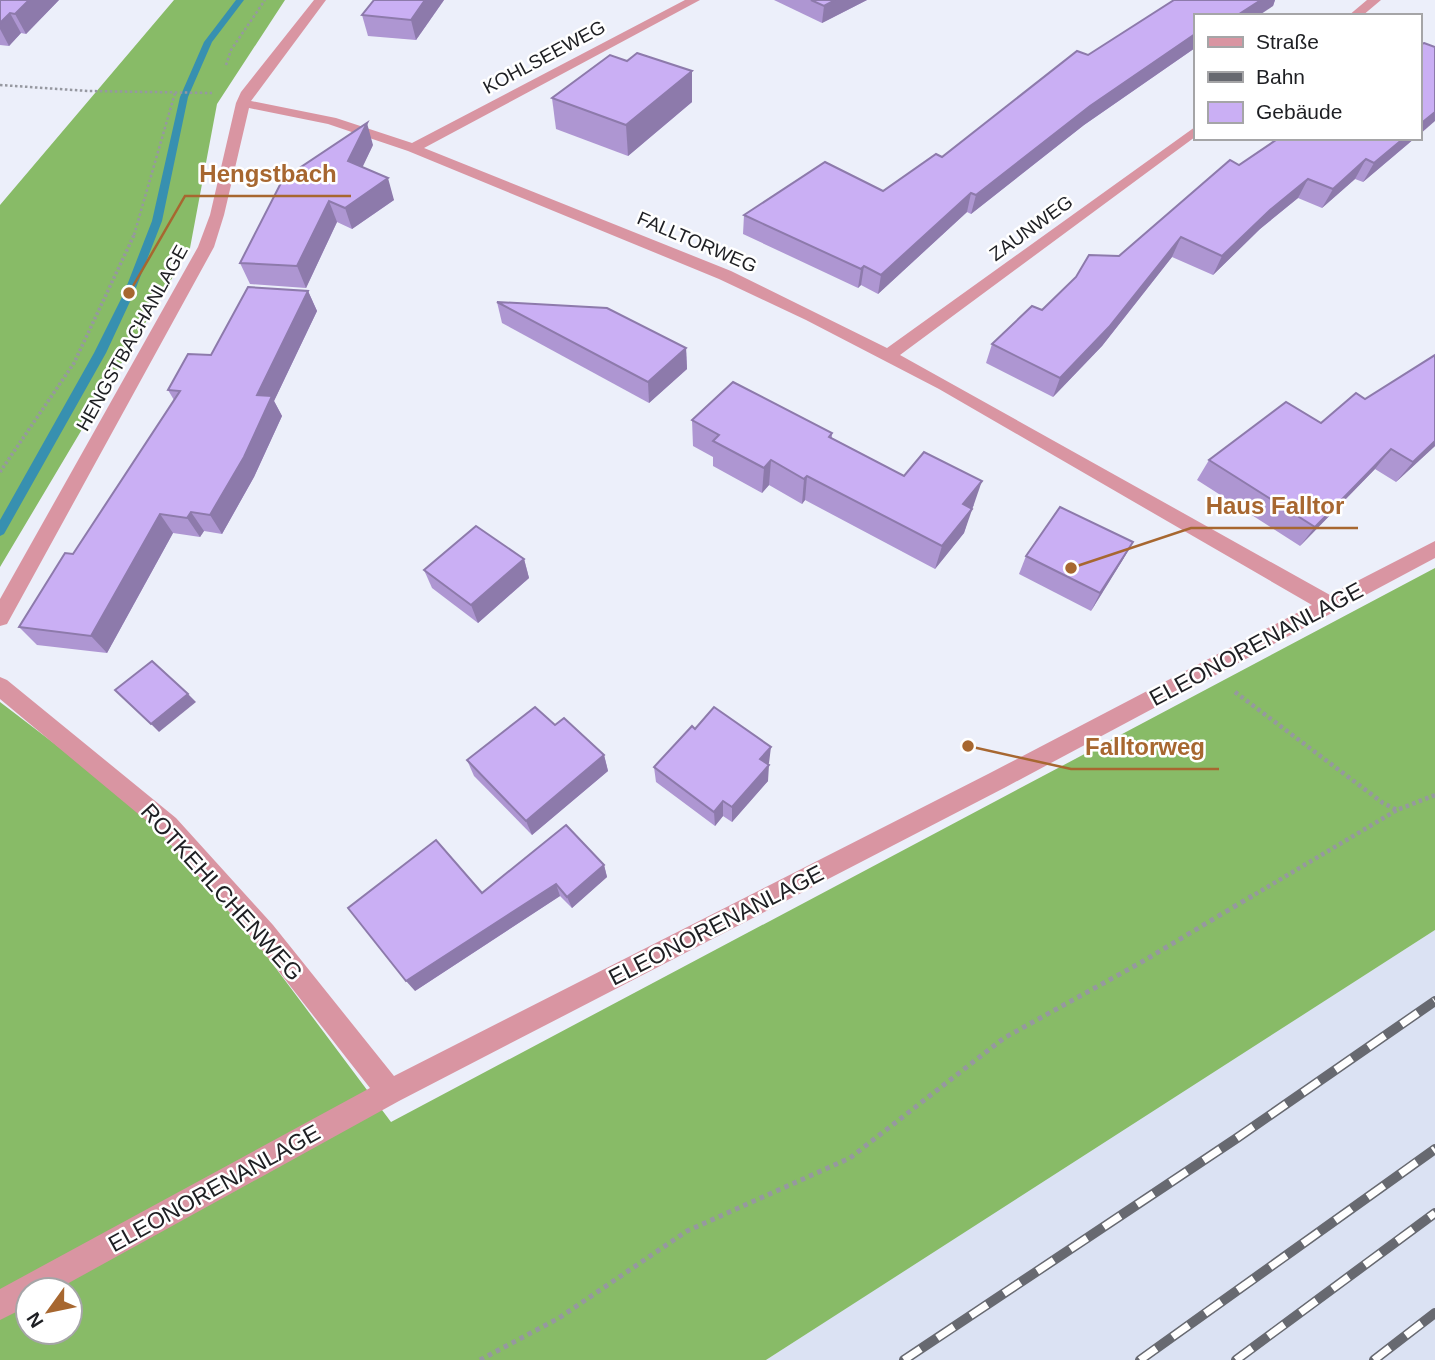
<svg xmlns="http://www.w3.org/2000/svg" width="1435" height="1360" font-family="Arial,sans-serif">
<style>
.built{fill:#dbe2f3}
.forest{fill:#88bb67;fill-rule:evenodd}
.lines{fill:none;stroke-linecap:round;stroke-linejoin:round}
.stream{fill:#3790b0;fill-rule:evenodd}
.path-far3{stroke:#9698a0;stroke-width:2.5;stroke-dasharray:2.5 2.5;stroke-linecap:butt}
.path-far2{stroke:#9698a0;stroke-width:3.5;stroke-dasharray:2.5 2.5;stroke-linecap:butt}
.path-far1{stroke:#9698a0;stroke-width:4.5;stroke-dasharray:3.5 3.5;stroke-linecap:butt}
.path{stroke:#9698a0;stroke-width:5;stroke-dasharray:4.5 4.5;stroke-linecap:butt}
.minor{fill:#d995a2;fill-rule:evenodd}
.rail-casing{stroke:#676970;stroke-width:10}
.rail{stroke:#fff;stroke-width:7;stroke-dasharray:20;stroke-linecap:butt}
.wall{fill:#ae96d2}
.shaded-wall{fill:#8d7aab}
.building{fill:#caaff4;stroke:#8d7aab;stroke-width:2}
.labels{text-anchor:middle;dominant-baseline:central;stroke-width:5;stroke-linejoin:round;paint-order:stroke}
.far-street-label{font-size:19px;fill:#1e1f23;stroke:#fff}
.street-label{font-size:23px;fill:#1e1f23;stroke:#fff}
.leader{fill:none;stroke:#a76730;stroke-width:2.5}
.callout-dot{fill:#a76730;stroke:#fff;stroke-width:2.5}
.callout-label{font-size:24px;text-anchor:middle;font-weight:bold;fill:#a76730;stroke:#fff;stroke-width:5;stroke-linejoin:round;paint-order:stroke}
</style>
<rect width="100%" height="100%" fill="#eceffa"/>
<!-- built -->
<polygon class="built" points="1435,930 1435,1360 766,1360 1070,1163"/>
<!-- forest -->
<g class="forest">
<polygon points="174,0 285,0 217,104 190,248 0,567 0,205"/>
<path d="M 1435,568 L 1435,930 L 766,1360 L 0,1360 L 0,702 L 140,809 L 263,951 L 391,1122 ZM 28,1290 L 70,1290 L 70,1332 L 28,1332 Z"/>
</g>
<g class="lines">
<!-- stream -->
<polygon class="stream" points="236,0 244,0 212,42 188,97 162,221 134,293 106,353 4,534 0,536 0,520 94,353 124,293 152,221 180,97 204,42"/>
<!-- path-far3 -->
<g class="path-far3">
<polyline points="226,65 231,50 265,0"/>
<polyline points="0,85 88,91 212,93"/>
<polyline points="134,235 175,93"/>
</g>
<!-- path-far2 -->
<polyline class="path-far2" points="0,472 74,363 135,233"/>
<!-- path-far1 -->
<g class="path-far1">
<polyline points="1235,692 1383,803 1397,810 1435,795"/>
<polyline points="1249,898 1397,810"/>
</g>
<!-- path -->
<polyline class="path" points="480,1360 559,1318 687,1231 850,1158 1004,1038 1140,963 1252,896"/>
<!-- minor -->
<g class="minor">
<polygon points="314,0 326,0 251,101 336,118 412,143 685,0 700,0 424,148 731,271 887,348 1195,127 1195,137 900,355 1330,595 1435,541 1435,558 1006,787 399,1101 56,1290 28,1290 28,1306 0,1320 0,1289 370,1088 255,941 160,832 0,699 0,677 7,680 176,818 273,925 394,1076 990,773 1312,605 939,389 806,320 719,279 408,151 328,124 249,108 224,215 214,247 7,624 0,626 0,599 198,247 210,215 236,103 241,92"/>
<polygon points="1367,0 1381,0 1362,16 1348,16"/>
</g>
<defs>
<g id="rail">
<polyline points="904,1360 1237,1138 1435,1001"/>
<polyline points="1140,1360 1435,1149"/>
<polyline points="1236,1360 1435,1213"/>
<polyline points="1374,1360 1435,1313"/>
</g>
</defs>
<!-- rail casing -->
<use href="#rail" class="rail-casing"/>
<!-- rail -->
<use href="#rail" class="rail"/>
</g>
<!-- wall -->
<g class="wall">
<polygon points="0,0 59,0 26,34 21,33 9,46 0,45"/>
<polygon points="444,0 416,40 368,36 362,15"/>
<polygon points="774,0 867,0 822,23"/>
<polygon points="1174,0 1275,0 1273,6 1195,16 1195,48 1084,125 971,214 967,212 878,294 861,285 858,288 743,234 744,215 883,191 942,157 1088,55"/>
<polygon points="692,71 692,102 628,156 556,129 552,98"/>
<polygon points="1279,138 1415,138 1363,182 1355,179 1322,208 1298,198 1260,229 1213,275 1172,257 1102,346 1053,397 986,363 992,344 1119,256 1239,165"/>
<polygon points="373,145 362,167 394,200 352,229 337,222 306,288 250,284 240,263"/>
<polygon points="308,291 317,311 274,401 282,416 254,477 222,534 204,531 200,537 173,533 107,653 37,645 19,627 73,554 174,400 168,390 211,355"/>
<polygon points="497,302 686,348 687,369 649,403 502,323"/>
<polygon points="1435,355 1435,446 1396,482 1375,469 1300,546 1197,480 1209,460 1321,423 1365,399"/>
<polygon points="692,420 832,433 832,438 904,476 974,505 971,509 964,533 935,569 805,500 802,504 769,485 762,493 713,466 713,457 693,446"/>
<polygon points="1133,542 1122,561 1091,611 1019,574 1026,556"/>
<polygon points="524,559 529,578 478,623 432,588 424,570"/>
<polygon points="695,729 769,763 768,764 768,781 732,822 723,816 715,826 656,782 654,767"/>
<polygon points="604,755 608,771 532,835 474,776 467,760"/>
<polygon points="604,865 607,877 572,908 560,896 415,991 482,893"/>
</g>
<!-- shaded-wall -->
<g class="shaded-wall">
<polygon points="29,0 59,0 26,34 15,14"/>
<polygon points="425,0 444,0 416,40 411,20"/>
<polygon points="835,0 867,0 822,23 824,6"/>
<polygon points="1261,0 1275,0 1273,6 1258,16 1236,16"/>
<polygon points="10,13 21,33 9,46 0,29 0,23"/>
<polygon points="1195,34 1195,48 1084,125 971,214 976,195 1090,106"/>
<polygon points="692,71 692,102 628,156 626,125"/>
<polygon points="1435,112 1435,121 1419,135 1419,125"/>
<polygon points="367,123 373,145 355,183 348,161"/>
<polygon points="1404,138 1415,138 1363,182 1374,163"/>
<polygon points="1366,159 1355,179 1322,208 1333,189"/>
<polygon points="388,178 394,200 352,229 345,208"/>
<polygon points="1308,179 1298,198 1260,229 1213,275 1222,256 1270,210"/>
<polygon points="971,193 967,212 878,294 881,275"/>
<polygon points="329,201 337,222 306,288 297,266"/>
<polygon points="1181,237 1172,257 1102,346 1053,397 1060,378"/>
<polygon points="864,266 861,285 858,288 861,269"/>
<polygon points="308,291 317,311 274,401 282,416 254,477 222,534 210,515 257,395"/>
<polygon points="686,348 687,369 649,403 648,382"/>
<polygon points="1435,441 1435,446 1396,482 1413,462"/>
<polygon points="1391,449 1375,469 1300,546 1315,527"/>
<polygon points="771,460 769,485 762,493 764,468"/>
<polygon points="807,476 805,500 802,504 804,479"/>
<polygon points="982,481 964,533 935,569 942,546 963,504"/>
<polygon points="191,512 204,531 200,537 187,518"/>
<polygon points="160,514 173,533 107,653 91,636"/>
<polygon points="1133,542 1122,561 1091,611 1100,593"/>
<polygon points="524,559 529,578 478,623 471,605"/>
<polygon points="188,694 196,702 159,732 151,724"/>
<polygon points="771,747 769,763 759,774 760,759"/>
<polygon points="604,755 608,771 532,835 526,821"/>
<polygon points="769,765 768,781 732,822 732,807"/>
<polygon points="723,801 723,816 715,826 714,812"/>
<polygon points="604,865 607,877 572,908 567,897"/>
<polygon points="556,884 560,896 415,991 406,981"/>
</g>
<!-- building -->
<g class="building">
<polygon points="0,0 29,0 15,14 10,13 0,23"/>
<polygon points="374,0 425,0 411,20 362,15"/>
<polygon points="811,0 835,0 824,6"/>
<polygon points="1174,0 1261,0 1236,16 1195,16 1195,34 1090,106 976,195 971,193 881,275 864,266 861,269 744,215 825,162 883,191 936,154 942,157 1077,51 1088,55"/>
<polygon points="1424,43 1435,47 1435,112 1419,125 1419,46"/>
<polygon points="637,53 692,71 626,125 552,98 610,55 627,61"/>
<polygon points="367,123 348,161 388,178 345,208 329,201 297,266 240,263 283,179"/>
<polygon points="1279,138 1404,138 1374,163 1366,159 1333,189 1308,179 1270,210 1222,256 1181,237 1109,327 1060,378 992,344 1032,306 1042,310 1076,277 1089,255 1119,256 1230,160 1239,165"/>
<polygon points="248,287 308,291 257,395 272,396 244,457 210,515 191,512 187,518 160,514 91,636 19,627 65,553 73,554 180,391 168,390 188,354 211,355"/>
<polygon points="497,302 607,308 686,348 648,382"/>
<polygon points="1435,355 1435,441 1413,462 1391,449 1315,527 1209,460 1286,402 1321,423 1356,393 1365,399"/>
<polygon points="733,382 832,433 829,437 904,476 924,452 982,481 963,504 972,509 942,546 807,476 804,479 771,460 764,468 713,441 719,435 692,420"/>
<polygon points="1060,507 1133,542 1100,593 1026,556"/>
<polygon points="476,526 524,559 471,605 424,570"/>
<polygon points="152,661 188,694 151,724 115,690"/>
<polygon points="535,707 555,725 564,718 604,755 526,821 467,760"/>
<polygon points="714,707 771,747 760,759 769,765 732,807 723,801 714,812 654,767 692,726 695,729"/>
<polygon points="566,825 604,865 567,897 556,884 406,981 348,908 436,840 482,893"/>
</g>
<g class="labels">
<!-- far-street labels -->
<g class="far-street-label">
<text transform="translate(544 57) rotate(-28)">KOHLSEEWEG</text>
<text transform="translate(1031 228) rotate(-36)">ZAUNWEG</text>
<text transform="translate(697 242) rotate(23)">FALLTORWEG</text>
<text transform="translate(132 338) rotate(-61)">HENGSTBACHANLAGE</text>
</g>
<!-- street labels -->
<g class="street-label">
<text transform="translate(1256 644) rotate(-28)">ELEONORENANLAGE</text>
<text transform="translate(222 892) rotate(48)">ROTKEHLCHENWEG</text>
<text transform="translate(716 925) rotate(-27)">ELEONORENANLAGE</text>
<text transform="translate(214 1188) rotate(-29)">ELEONORENANLAGE</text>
</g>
</g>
<!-- callouts -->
<path class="leader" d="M129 293L185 196H351M1071 568L1191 528H1358M968 746L1071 769H1219"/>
<g class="callout-dot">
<circle cx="129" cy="293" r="7"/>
<circle cx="1071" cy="568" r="7"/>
<circle cx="968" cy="746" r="7"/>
</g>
<g class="callout-label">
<text x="268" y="182">Hengstbach</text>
<text x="1275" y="514">Haus Falltor</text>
<text x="1145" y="755">Falltorweg</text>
</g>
<!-- legend -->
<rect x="1194" y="14" width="228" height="126" fill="#ffffff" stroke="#a5a5a7" stroke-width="2"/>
<rect x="1208" y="37" width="35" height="10" fill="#d995a2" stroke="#a5a5a7" stroke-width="2"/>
<text x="1256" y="49" font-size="21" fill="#1e1f23">Straße</text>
<rect x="1208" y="72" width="35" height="10" fill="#676970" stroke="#a5a5a7" stroke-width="2"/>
<text x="1256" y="84" font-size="21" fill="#1e1f23">Bahn</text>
<rect x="1208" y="102" width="35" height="21" fill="#caaff4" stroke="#a5a5a7" stroke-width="2"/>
<text x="1256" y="119" font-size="21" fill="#1e1f23">Gebäude</text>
<!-- north arrow -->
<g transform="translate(49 1311) rotate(237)"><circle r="33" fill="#ffffff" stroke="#a5a5a7" stroke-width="2"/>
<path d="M0-5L12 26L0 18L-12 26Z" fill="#a76730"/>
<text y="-10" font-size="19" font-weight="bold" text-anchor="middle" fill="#1e1f23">N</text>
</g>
</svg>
